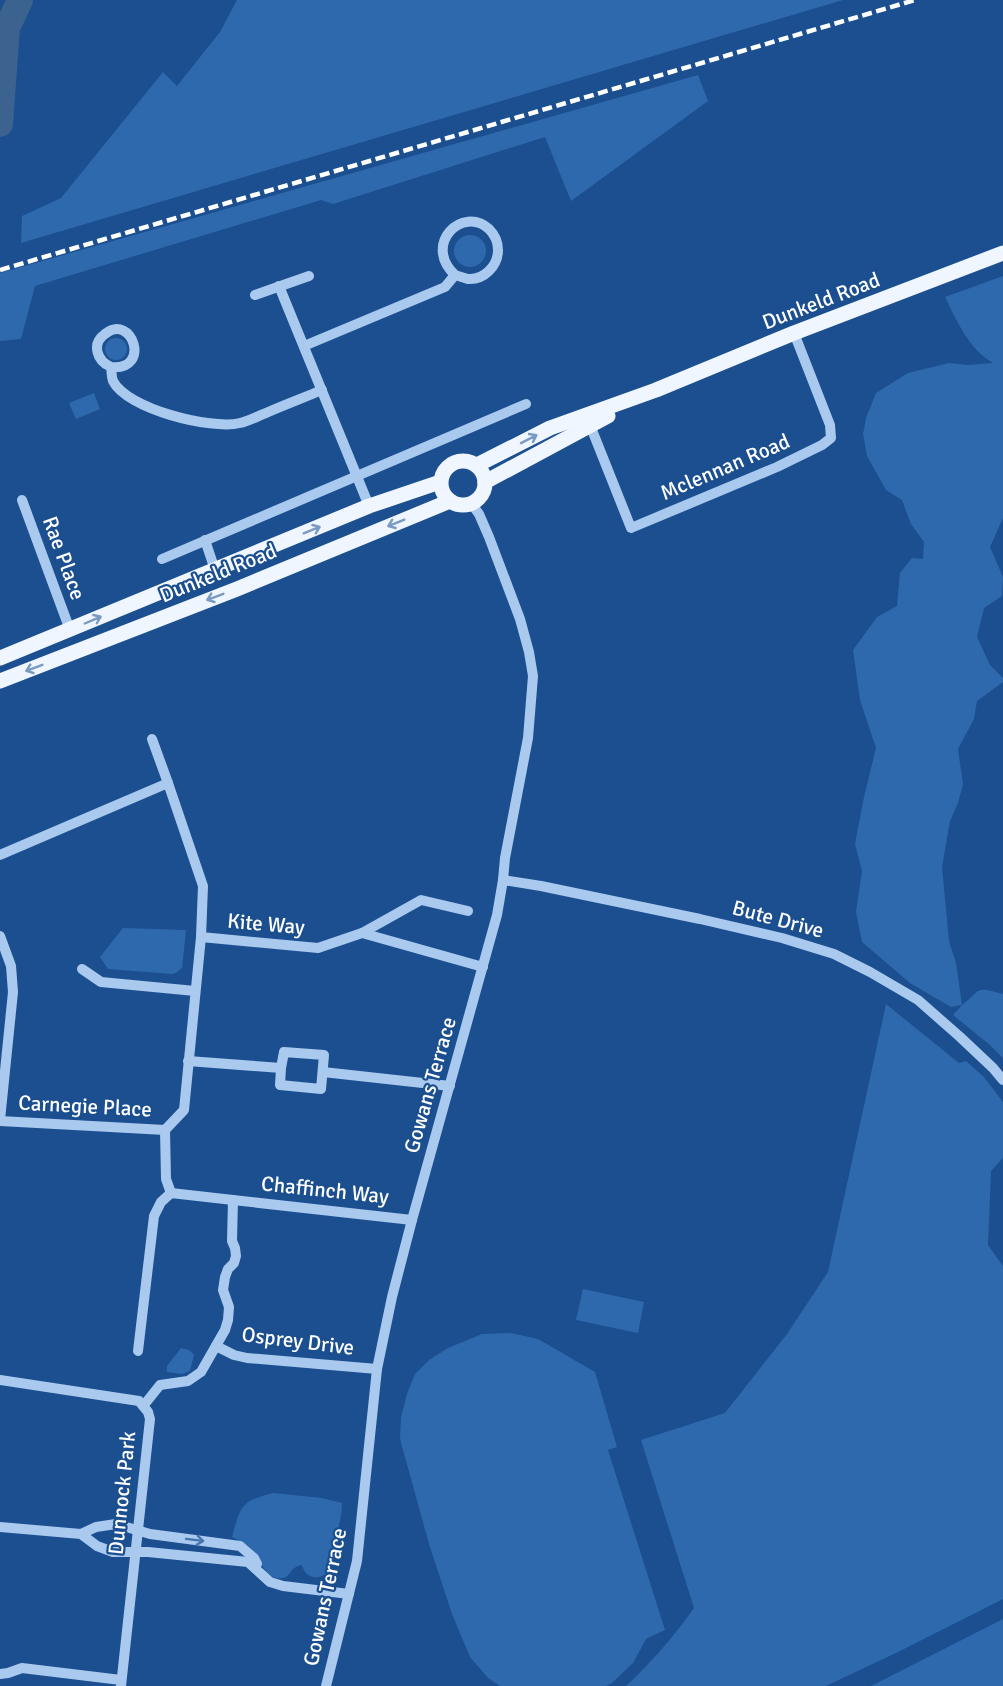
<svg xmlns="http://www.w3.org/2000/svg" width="1003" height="1686" font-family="Signika,sans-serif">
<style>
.green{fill:#2e69ad}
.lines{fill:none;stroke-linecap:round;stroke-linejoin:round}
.river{stroke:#3c6290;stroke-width:26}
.minor{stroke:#a9c9ee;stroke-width:10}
.major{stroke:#f0f6ff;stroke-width:15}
.rail{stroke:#fff;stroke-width:4.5;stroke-dasharray:10 4.5;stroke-linecap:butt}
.oneway{stroke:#7b9ac1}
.oneway2{stroke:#4674ac}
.labels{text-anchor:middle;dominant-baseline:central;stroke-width:4.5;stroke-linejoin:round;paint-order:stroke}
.street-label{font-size:21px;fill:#fff;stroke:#1b4f8f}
</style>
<rect width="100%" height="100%" fill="#1b4f8f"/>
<!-- green -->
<g class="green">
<polygon points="237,0 843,0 21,243 22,216 61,198 163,72 177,86 220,32"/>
<polygon points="698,75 708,101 571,201 545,137 333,204 321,200 35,286 21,339 0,341 0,273"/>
<circle cx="470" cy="251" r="16"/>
<path d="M 1003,276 L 1003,518 L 990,547 L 1003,577 L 1002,596 L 984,608 L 977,637 L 990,665 L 1003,678 L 1003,682 L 977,701 L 974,719 L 958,749 L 963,784 L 958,803 L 950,821 L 942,867 L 949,941 L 956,963 L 962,1005 C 982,989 974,986 1003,994 L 1003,1058 L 990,1045 L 953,1015 L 962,1005 L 951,1007 L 910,983 L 862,942 L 856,912 L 862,871 L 855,844 L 864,797 L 876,748 L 860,700 L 853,650 L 877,617 L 897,606 L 900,573 L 912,558 L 923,559 L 924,542 L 911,524 L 902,500 L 886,490 L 867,456 L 863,434 L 866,418 L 876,393 L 908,373 L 949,363 L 968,365 L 993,363 C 968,348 958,323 945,297 Z"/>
<circle cx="116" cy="349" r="11"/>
<polygon points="94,393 100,409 76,419 69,403"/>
<polygon points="123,928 186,930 182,968 176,973 172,974 108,969 100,957"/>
<path d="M 886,1004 L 959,1063 L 966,1061 L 984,1077 L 1003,1102 L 1003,1158 L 991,1171 L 988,1245 L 1003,1266 L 1003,1599 L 898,1652 L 826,1686 L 626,1686 C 651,1663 674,1636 694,1608 L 641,1440 L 725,1413 L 787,1334 L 828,1272 Z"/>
<polygon points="583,1289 644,1302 638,1333 576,1320"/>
<polygon points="511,1333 538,1339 595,1372 617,1447 608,1450 665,1630 646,1639 633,1663 612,1683 606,1686 500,1686 488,1678 470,1657 452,1614 429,1544 400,1439 401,1417 407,1394 415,1374 429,1360 448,1348 482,1334"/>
<polygon points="181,1348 189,1350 194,1355 190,1371 182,1374 167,1372 167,1366"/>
<path d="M 273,1493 L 322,1498 L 342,1503 C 342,1520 336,1535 333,1550 C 333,1555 335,1560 333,1565 C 330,1575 315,1582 306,1573 C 304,1571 303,1567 301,1565 C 298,1566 295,1567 293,1569 C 289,1573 289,1577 283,1578 C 266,1582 259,1556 249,1547 C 244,1543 238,1540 232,1537 C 241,1505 241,1501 273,1493 Z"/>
<polygon points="1003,1619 1003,1686 871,1686"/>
</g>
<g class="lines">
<!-- river -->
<polyline class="river" points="0,124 7,28 20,0"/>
<!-- minor -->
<g class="minor">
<polyline points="279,286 369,506"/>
<polyline points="255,295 309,276"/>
<path d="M 304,346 L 445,287 L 455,275 C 459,276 463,278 468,279 C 484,280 498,266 498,250 C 498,242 495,235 489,229 C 463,205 422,244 455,275"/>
<path d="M 111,367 C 152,371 132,312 105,334 C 91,344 97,361 111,367 C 112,372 111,376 113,381 C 127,409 211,430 240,423 C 249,421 258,416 266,413 C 284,405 303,398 322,390"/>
<polyline points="590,425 631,528 777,467 822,445 831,438 830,425 794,333"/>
<polyline points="22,500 70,630"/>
<polyline points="205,540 215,570"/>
<polyline points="162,559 526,404"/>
<polyline points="152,739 168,783"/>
<polyline points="0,855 168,783 203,886 201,937 184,1110 165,1130 0,1121"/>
<polyline points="503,880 541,886 700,919 782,938 834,954 870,972 918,1000 959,1036 993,1068 1003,1080"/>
<polyline points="362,933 421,900 468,911"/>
<polyline points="0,936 11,966 13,992 0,1120"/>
<polyline points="201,937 318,948 362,933 483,967"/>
<polyline points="82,969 101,982 195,991"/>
<polyline points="188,1061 281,1068 284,1052 324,1055 321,1089 280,1085 281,1068"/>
<polyline points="323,1072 450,1086"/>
<polyline points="165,1130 166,1179 171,1193"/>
<polyline points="233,1200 412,1220"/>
<polyline points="216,1346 234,1355 247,1358 377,1369"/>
<polyline points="138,1351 154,1216 161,1202 171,1193 233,1200 232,1241 235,1248 236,1256 234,1263 228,1269 225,1277 223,1290 229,1307 228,1320 225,1330 201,1372 188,1381 160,1385 144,1405"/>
<polyline points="0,1380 139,1401 148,1412 150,1419 121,1686"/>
<polyline points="0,1527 81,1534 97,1546 113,1552 148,1552 248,1562 270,1582 283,1586 349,1594"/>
<polyline points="81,1534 96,1527 116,1524 150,1534 240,1546 254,1558 257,1564"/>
<polyline points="0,1674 8,1673 22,1668 121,1680"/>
<polyline points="326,1686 357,1561 377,1369 392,1297 412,1220 497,915 503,880 505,858 528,738 533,676 529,652 520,619 489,537 479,514 471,503"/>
</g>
<!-- major -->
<g class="major">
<circle cx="463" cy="483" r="22"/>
<polyline points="477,465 550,428 656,390 794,333 1003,253"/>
<polyline points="485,482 608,416"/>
<polyline points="0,658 369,506 440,482"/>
<polyline points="0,681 237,589 450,501"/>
</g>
<!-- rail -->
<polyline class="rail" points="0,270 915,0"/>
</g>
<!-- one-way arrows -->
<defs><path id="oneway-shaft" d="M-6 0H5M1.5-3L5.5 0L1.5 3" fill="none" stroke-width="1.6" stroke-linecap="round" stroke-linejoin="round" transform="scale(1.5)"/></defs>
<g class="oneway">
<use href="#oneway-shaft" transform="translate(529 439) rotate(-27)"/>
<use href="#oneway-shaft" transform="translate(396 523) rotate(158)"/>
<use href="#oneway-shaft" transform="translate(312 530) rotate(-22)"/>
<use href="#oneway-shaft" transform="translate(215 597) rotate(159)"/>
<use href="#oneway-shaft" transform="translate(93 620) rotate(-23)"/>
<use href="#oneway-shaft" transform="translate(34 668) rotate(159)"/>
</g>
<use class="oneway2" href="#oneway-shaft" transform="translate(195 1540) rotate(7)"/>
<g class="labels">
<!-- street labels -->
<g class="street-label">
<text transform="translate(821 301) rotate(-21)">Dunkeld Road</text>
<text transform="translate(725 467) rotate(-23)">Mclennan Road</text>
<text transform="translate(64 558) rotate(70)">Rae Place</text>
<text transform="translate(218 573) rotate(-22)">Dunkeld Road</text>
<text transform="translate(778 919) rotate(15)">Bute Drive</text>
<text transform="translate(266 924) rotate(5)">Kite Way</text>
<text transform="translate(430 1085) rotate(-74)">Gowans Terrace</text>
<text transform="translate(85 1106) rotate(3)">Carnegie Place</text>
<text transform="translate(325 1190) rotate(6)">Chaffinch Way</text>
<text transform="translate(298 1341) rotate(7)">Osprey Drive</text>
<text transform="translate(122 1493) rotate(-84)">Dunnock Park</text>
<text transform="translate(325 1597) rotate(-78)">Gowans Terrace</text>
</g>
</g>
</svg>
